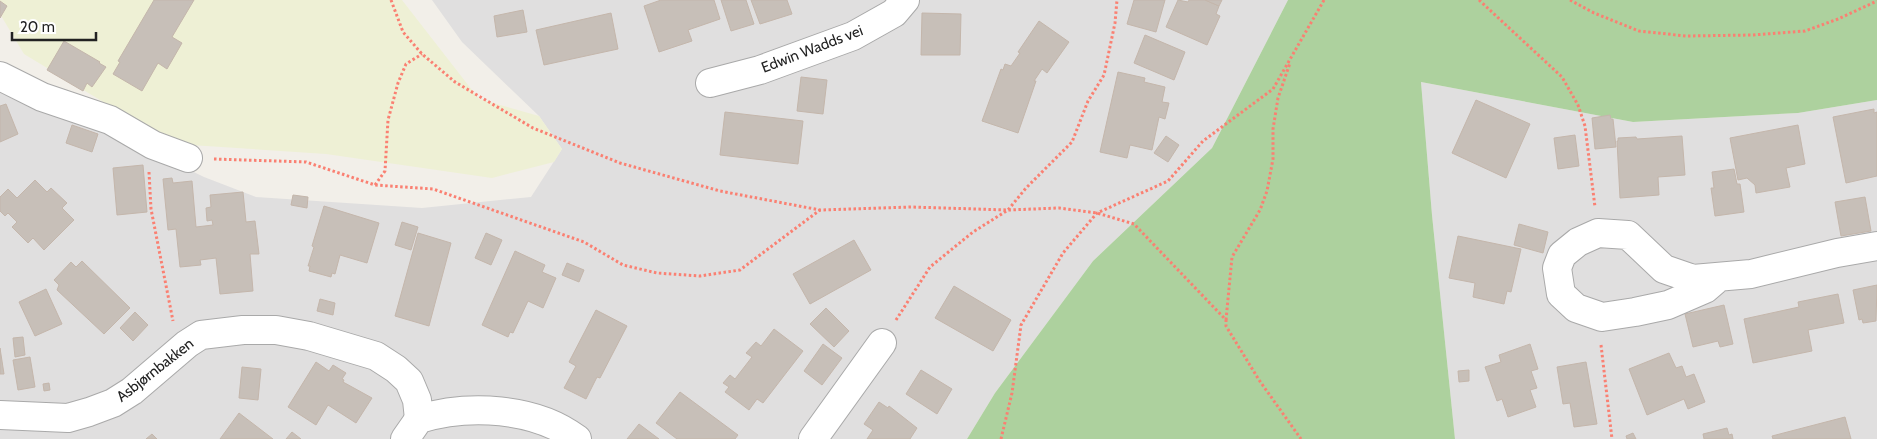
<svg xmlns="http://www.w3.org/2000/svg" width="1877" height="439" font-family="Cabin,sans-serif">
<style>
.residential{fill:#e0dfdf}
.farmland{fill:#eef0d5}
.forest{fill:#add19e}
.building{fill:#c7bfb8;stroke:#c4b6ab}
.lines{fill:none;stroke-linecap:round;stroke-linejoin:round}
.minor-casing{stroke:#a9a9a9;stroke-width:30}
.path{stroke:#fa8072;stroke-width:3;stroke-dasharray:2.5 2.5;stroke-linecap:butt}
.minor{stroke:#fff;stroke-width:28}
.labels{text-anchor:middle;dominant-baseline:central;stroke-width:4;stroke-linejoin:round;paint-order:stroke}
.street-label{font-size:15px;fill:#222;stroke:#fff}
</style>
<rect width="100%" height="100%" fill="#f2efe9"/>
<!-- residential -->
<g class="residential">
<polygon points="432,0 1288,0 1212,148 1093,261 995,393 967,439 0,439 0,75 91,122 204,177 256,197 422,208 531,197 562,149 539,116 462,42"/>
<polygon points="1421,82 1633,122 1798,113 1877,100 1877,439 1455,439 1432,215"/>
</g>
<!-- farmland -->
<polygon class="farmland" points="0,0 402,0 479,99 539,116 562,149 554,162 492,178 326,154 160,143 138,123 24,54 0,14"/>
<!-- forest -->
<polygon class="forest" points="1288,0 1877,0 1877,100 1798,113 1633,122 1421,82 1432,215 1455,439 967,439 995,393 1093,261 1212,148"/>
<!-- building -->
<g class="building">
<polygon points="154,0 194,0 172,37 182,43 167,69 158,63 142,91 113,74 120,62 118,61"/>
<polygon points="661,0 714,0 720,19 688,30 692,41 659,52 644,6"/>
<polygon points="721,0 746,0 754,24 731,31"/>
<polygon points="751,0 787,0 792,14 760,24"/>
<polygon points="1134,0 1165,0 1156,32 1127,24"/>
<polygon points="1178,0 1188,2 1189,0 1205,0 1219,6 1216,14 1220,16 1207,45 1166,27"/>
<polygon points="1205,0 1222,0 1219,6"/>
<polygon points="0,1 7,6 0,18"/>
<polygon points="523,10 527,32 497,37 494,16"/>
<polygon points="611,13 618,49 544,65 536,30"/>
<polygon points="922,13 961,14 960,55 921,55"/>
<polygon points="1039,21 1069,42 1047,73 1042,69 1034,81 1036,81 1018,133 982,121 1001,69 1003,70 1005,64 1011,66 1020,53 1018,52"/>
<polygon points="1145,35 1185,52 1174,80 1134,63"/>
<polygon points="64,41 100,62 99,63 106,67 92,87 87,83 83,91 47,70"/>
<polygon points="1118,72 1145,78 1144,82 1165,87 1162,102 1169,103 1165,119 1159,117 1152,150 1130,145 1127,158 1100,152"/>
<polygon points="801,77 827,80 823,114 797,111"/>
<polygon points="1476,100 1530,124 1506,178 1452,153"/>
<polygon points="6,104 18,134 0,142 0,106"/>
<polygon points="1874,109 1874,113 1877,112 1877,176 1846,183 1833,117"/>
<polygon points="725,112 803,121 798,164 720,155"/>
<polygon points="1610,115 1611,119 1613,119 1616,147 1595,149 1592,118"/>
<polygon points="72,125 98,134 92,152 66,143"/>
<polygon points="1798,125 1805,164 1786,168 1790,187 1756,193 1755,185 1747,178 1738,180 1730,138"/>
<polygon points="1575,135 1579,166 1558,169 1554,138"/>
<polygon points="1166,136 1179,145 1168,162 1154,153"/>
<polygon points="1682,136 1685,175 1658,177 1659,195 1620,198 1617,141 1618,141 1618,138 1636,137 1637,139"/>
<polygon points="143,165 147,212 117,215 113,168"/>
<polygon points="1734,169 1737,184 1740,184 1744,212 1715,216 1711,188 1714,188 1712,172"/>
<polygon points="172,178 173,183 192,181 196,227 213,225 212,220 207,221 206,208 211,207 210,195 243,192 246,222 255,221 259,254 250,254 253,291 220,294 216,258 200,260 201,265 180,267 176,229 168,230 163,179"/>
<polygon points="35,180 47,192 51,188 67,203 62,208 74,220 44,250 33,238 28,243 12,227 17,222 8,213 5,216 0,211 0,197 8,189 17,198"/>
<polygon points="293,195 308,197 307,208 291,205"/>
<polygon points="1865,197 1871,231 1841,236 1835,202"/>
<polygon points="324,206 379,223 367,263 340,255 335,274 332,273 331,277 309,271 310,266 308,266 314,247 312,246"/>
<polygon points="402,222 418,227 411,250 395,245"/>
<polygon points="1519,224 1548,232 1543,253 1514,245"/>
<polygon points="418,233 451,243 429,326 395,316"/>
<polygon points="486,233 502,240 491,265 475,258"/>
<polygon points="1458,236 1521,249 1511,292 1507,291 1504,304 1473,297 1475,283 1449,278"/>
<polygon points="854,240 871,270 810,304 793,274"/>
<polygon points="515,251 545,265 542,272 556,278 543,308 528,301 513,333 510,332 508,337 482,325"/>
<polygon points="82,261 130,308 104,334 57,290 59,285 54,280 71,262 76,267"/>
<polygon points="567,263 584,270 579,282 562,275"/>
<polygon points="1877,285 1876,321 1863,323 1862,319 1859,320 1853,290"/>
<polygon points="954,286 1011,320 993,351 935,318"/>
<polygon points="46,289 62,324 35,336 19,302"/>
<polygon points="1838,294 1844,323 1808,330 1812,351 1753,363 1744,319 1799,307 1798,302"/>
<polygon points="320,299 335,303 333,315 317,311"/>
<polygon points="1724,305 1733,344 1720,347 1718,341 1693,347 1685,314"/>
<polygon points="826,308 849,331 834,347 810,324"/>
<polygon points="596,310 627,326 600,378 597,377 586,399 564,388 576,366 569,362"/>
<polygon points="135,312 148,325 133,341 120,328"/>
<polygon points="774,329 803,351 763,403 757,399 749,410 725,392 729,387 723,383 730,375 735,379 752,357 746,353 756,342 761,346"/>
<polygon points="23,337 25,355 15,357 13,338"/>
<polygon points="823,344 842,358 822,385 804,371"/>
<polygon points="1530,344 1538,369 1531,371 1537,388 1530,390 1536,407 1508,417 1502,399 1497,401 1485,367 1501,362 1499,355"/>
<polygon points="0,348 4,374 0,374"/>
<polygon points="1669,353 1676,368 1682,366 1686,377 1694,374 1705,402 1688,409 1684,399 1647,415 1629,369"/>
<polygon points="30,357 35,387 18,390 13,360"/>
<polygon points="316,362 329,371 333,365 346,373 342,379 344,380 343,382 372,398 356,423 328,405 316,425 288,407"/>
<polygon points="1586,362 1597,424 1574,427 1570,403 1563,404 1557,367"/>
<polygon points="242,367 261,369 258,400 239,398"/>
<polygon points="921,370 952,389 937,414 906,394"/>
<polygon points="1469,370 1469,381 1459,382 1458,371"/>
<polygon points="49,383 50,390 44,391 43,384"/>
<polygon points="680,392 738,435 735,439 677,439 656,423"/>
<polygon points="879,402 888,408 889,406 917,428 910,439 867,439 873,430 864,424"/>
<polygon points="239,413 273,439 220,439"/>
<polygon points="1845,417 1851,439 1773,439 1772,436"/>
<polygon points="639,424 659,439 627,439"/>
<polygon points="1727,428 1729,435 1732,434 1733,439 1704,439 1703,434"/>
<polygon points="292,432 301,439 286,439"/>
<polygon points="1633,433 1636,439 1627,439 1626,436"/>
<polygon points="152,434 157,439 146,439"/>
</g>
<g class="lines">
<defs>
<g id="minor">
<polyline points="0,76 42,97 110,120 153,145 188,158"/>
<polyline points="710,83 760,70 853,36 894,13 905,0"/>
<polyline points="1719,277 1705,289 1668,305 1635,312 1602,317 1576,308 1561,294 1557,268 1562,255 1578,242 1598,233 1628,235 1664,269 1693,279 1751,274 1837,253 1877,246"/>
<polyline points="0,415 68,418 89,412 113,403 132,391 187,344 201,335 243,330 276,330 309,336 376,356 396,369 409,381 417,400 419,419"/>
<path d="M 405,439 L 419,419 C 468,404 535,407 577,439"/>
<polyline points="813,439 882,343"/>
</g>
</defs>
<!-- minor casing -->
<use href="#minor" class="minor-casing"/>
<!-- path -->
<g class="path">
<polyline points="391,0 403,32 422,54 455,82 533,128 620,163 720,191 820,210 911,207 1008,210 1059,208 1097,213 1134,224 1226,320 1226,326 1259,380 1301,439"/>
<polyline points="1479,0 1562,77 1578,105 1585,126 1595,207"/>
<polyline points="1570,0 1594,13 1639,31 1686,36 1753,35 1805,31 1838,19 1877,1"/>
<polyline points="214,159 306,162 375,185 433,189 584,242 623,265 657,273 700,276 740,270 820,210"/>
<polyline points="149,172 151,209 173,321"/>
<polyline points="375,185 385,171 388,120 398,83 406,64 422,54"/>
<polyline points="896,320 930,267 973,232 1008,210 1026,188 1072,142 1088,101 1104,75 1115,23 1117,0"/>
<polyline points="1226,320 1232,257 1260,210 1267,191 1273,159 1273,129 1278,98 1290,63"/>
<polyline points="1601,345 1612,439"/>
<polyline points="1001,439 1012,393 1021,325 1063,253 1097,213 1168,181 1203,141 1273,89 1324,0"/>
</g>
<!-- minor -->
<use href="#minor" class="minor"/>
</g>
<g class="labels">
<!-- street labels -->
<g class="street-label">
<text transform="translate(812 49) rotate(-21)">Edwin Wadds vei</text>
<text transform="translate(155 370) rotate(-38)">Asbjørnbakken</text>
</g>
</g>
<!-- scale -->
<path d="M12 32v8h84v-8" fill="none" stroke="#222222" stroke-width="2.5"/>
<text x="20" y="32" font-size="15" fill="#222222" stroke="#ffffff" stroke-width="4" paint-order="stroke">20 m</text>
</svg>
